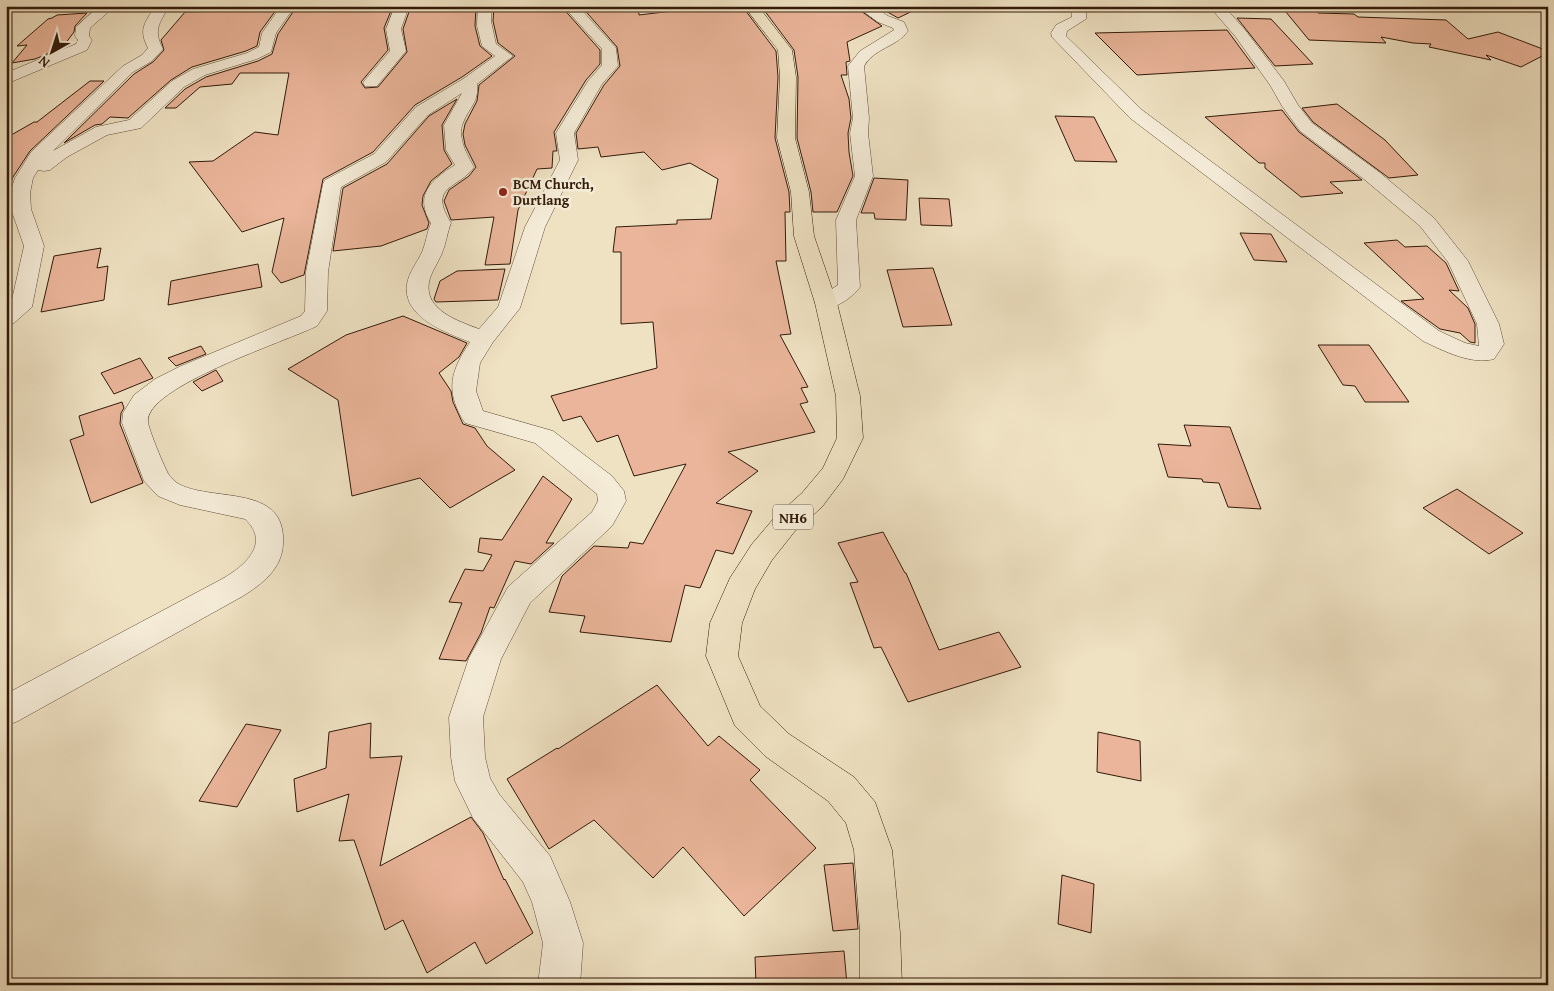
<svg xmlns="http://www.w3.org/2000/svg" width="1554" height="991" font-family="'Gentium Book Plus',serif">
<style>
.building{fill:#eab59a;stroke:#321b09}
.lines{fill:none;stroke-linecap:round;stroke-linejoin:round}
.minor-casing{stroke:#614d38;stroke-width:1}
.trunk-casing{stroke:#321b09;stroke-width:1}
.minor{fill:#f5ecd8;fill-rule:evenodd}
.trunk{fill:#efe2c3;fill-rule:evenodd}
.poi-dot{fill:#8f2418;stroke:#f5ecd8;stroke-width:2}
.labels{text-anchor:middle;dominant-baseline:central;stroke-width:5;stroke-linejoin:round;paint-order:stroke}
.far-poi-label{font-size:14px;font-weight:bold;fill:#321b09;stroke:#f5ecd8;text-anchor:start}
.shield{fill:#f5ecd8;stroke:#6c5a47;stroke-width:1}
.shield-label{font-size:15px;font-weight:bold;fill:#321b09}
</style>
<rect width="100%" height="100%" fill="#efe2c3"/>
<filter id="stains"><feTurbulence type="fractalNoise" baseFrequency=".004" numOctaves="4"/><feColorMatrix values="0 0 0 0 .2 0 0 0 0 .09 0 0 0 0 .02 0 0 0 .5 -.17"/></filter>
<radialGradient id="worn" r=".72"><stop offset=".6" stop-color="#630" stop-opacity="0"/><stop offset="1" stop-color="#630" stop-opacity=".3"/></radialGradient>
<!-- building -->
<g class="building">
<polygon points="393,6 384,28 388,50 361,82 365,88 378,87 407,52 403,29 411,6 476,6 475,26 480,46 492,56 462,77 415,105 373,152 323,179 304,275 281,283 272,272 284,218 242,232 189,162 213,161 255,132 278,135 289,73 240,73 232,84 200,87 176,108 165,108 185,89 206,77 258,61 272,54 278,34 295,9"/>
<polygon points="494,6 561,6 600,50 600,64 586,80 554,132 557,151 553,151 552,168 537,169 518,210 510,264 485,265 494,217 451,220 444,201 449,190 469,176 476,167 465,145 463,134 465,124 477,101 479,85 515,56 498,43 493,21"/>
<polygon points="581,6 638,6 639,15 714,6 742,6 776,51 778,77 775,138 789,192 790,212 785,212 786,261 776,261 791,334 780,335 808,387 801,388 808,402 800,404 815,432 728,452 758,471 716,503 752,511 733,554 716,550 700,588 685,585 671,642 580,632 585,616 549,612 562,576 594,546 628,548 630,542 643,544 686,464 634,476 618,435 597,442 581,416 563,421 551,396 657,368 653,322 621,324 621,252 613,252 616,227 677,224 677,220 711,219 718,179 690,163 662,170 644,152 601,157 598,147 578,149 576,133 604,85 620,66 617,47"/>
<polygon points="761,6 854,6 882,26 847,42 850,61 846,62 847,75 841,75 849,99 851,118 848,133 849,152 853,176 837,212 813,212 811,192 797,138 798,77 794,50"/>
<polygon points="877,6 923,6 898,18"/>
<polygon points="1281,6 1312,6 1318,13 1354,14 1358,17 1446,20 1468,39 1498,32 1548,51 1548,53 1521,67 1486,55 1491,60 1429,47 1431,44 1413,43 1381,37 1386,43 1309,40"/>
<polygon points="276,10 260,32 257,46 246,51 192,67 171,80 128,118 110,117 102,124 95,125 64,143 134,74 153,62 164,50 161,40 185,12"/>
<polygon points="87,13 75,26 74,32 62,48 35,59 12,63 27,45 17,46 48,19 52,18 57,15"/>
<polygon points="1237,18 1271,19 1313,64 1275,66"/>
<polygon points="1227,30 1255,68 1137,75 1095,33"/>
<polygon points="90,81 104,81 30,151 13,177 6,197 6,138 34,122 37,122"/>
<polygon points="457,99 442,125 444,150 452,164 431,181 423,196 422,205 429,223 427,229 381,246 333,251 343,188 387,164 429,116"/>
<polygon points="1337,104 1385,140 1418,175 1389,178 1313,122 1302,108"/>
<polygon points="1282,110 1299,132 1362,180 1330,182 1343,193 1301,197 1265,168 1265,163 1259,163 1205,117"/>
<polygon points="1055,116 1094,117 1117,162 1075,161"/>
<polygon points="874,178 908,180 906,220 875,219 874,213 861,213"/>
<polygon points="919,198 949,199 952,226 921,225"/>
<polygon points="1240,233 1271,234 1287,262 1254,260"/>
<polygon points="1397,240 1405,247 1427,246 1446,263 1459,291 1449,290 1468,308 1475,324 1475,343 1470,342 1460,333 1440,329 1401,301 1424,299 1364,243"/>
<polygon points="101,248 97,268 108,266 104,300 41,312 54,256"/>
<polygon points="258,264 262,287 168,305 171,281"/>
<polygon points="933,268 952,325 903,327 887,270"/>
<polygon points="505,269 498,300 436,302 434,299 440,281 457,271"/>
<polygon points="403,316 467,343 459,357 439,373 451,391 453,402 463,424 475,428 487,446 515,470 450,508 420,478 352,496 338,400 288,369 346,335"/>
<polygon points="1318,345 1369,345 1409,402 1365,402 1355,386 1343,385"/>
<polygon points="201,346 206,354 176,366 168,358"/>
<polygon points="140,358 153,378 114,394 101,373"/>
<polygon points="216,370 223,381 202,391 193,382"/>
<polygon points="122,402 124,408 121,413 120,424 143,483 91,503 70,440 84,435 79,416"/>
<polygon points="1184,425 1230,427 1261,509 1228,507 1219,483 1203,482 1202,479 1168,477 1158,444 1191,446"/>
<polygon points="543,476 572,499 546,543 554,543 531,564 515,561 494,608 490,607 481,633 466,661 439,659 462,603 449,602 465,569 483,571 492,555 478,552 480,538 502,540"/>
<polygon points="1457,489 1523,533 1489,554 1423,508"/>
<polygon points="883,532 905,573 906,573 939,650 999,632 1021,667 908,702 881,647 874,648 850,583 858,582 838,543"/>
<polygon points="657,685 708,746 719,736 760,770 750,780 816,848 744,916 683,847 653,878 594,820 549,849 507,779 557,748 558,749"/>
<polygon points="371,723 370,758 402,756 380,866 471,817 483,833 504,880 505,879 533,933 486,964 475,942 427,973 403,920 385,930 354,840 339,841 349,794 297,812 294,779 326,768 329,732"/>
<polygon points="246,724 281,730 237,807 199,801"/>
<polygon points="1098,732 1140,741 1141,781 1097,772"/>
<polygon points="853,863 858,929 833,931 824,865"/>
<polygon points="1062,875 1094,884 1091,933 1058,924"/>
<polygon points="844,951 847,985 756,985 755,957"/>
</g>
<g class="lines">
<defs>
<g id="minor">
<polygon points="99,6 115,6 90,28 89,36 92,40 87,50 6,84 6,73 76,44 78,40 75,36 76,27"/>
<path d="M 155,6 L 169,6 C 159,24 153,30 163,49 L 152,61 L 133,72 L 53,151 L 96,127 L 129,120 L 172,81 L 193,69 L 247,53 L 259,47 L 262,33 L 281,6 L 295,6 L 276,33 L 271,52 L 257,59 L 205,75 L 184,87 L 141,128 L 107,135 L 67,157 L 50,170 L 44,171 L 38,170 L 33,178 L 30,193 L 31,209 L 44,246 L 32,307 L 14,323 L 6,325 L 6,307 L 11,304 L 24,246 L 11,209 L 10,193 L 15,178 L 31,152 L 123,66 L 142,55 L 148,48 C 138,29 145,23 155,6 Z"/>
<polygon points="395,6 409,6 401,29 406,51 377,86 365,86 363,83 365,80 390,51 386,29"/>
<path d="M 478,6 L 492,6 L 491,21 L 496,44 L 513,56 L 477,84 C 479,103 469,107 463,123 C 457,137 467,155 474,167 C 459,189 427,185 451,223 C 447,233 446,244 442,253 C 438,263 431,272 429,282 C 424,310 458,321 479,329 L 498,307 L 525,227 L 560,160 L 556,133 L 588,81 L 602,65 L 602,49 L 563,6 L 578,6 L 616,48 L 618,66 L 602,84 L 574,133 L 578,160 L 545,227 L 520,308 L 493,342 L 480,363 L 476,391 L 483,411 L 553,431 L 612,476 L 624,491 L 626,501 L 612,526 L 530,603 L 501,659 L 483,717 L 485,757 L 490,778 L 499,794 L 550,856 L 570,902 L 583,943 L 580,985 L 538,985 L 543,943 L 532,902 L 523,882 L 473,818 L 455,781 L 451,757 L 449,717 L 469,658 L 508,587 L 592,512 L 598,501 L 597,494 L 592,490 L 535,443 L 465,423 C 445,391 450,372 470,342 C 445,332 402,317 407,284 C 409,272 417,263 422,252 C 426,243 427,232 431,223 C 414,195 431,180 455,165 L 446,150 L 444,125 L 462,93 L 428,115 L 386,162 L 341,187 L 328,272 L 327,311 L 317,326 C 287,341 144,387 148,422 C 149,430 164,467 169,475 C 171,477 174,481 177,483 C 210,503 287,482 283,544 C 282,569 262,584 243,596 L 18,721 L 6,726 L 6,694 L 222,579 C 243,567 272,544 245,519 L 180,505 L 158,496 L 144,481 L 122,423 L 123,413 L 134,395 L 155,379 L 181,366 L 301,316 L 305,311 L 306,272 L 323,184 L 325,180 L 374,154 L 416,107 L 463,79 L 495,56 L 482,46 L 477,26 Z"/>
<path d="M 856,6 L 873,6 L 888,16 L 904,22 L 908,31 C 897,47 874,48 864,66 L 869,118 L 868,133 L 873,176 L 856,220 L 860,287 C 851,299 833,311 818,308 L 815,303 L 818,298 L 838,285 L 836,220 L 855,176 L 850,133 L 853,118 L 848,66 L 860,51 L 894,30 L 893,28 L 878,22 Z"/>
<path d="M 1067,6 L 1082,6 L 1086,11 L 1086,19 L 1067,31 L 1066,36 L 1142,110 L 1439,331 L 1465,343 L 1479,346 L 1477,324 L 1448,262 L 1420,226 L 1365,180 L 1300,131 L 1282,106 L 1270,85 L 1235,36 L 1209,6 L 1224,6 L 1245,30 L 1284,81 L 1298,105 L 1312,123 L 1379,172 L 1434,218 L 1468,261 L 1499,324 L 1504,344 L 1494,359 C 1471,365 1444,351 1423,341 L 1130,118 L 1052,37 L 1051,33 L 1056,25 L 1072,17 L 1072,12 Z"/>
</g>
<polygon id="trunk" points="744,6 758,6 792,50 796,77 795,138 809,192 814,236 837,303 860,396 863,438 843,479 822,507 795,531 772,560 755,589 742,623 738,656 760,706 789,734 854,777 875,802 892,850 900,933 902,985 860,985 860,933 854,850 846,823 828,801 765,756 735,726 706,656 710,623 730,578 752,544 775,517 802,493 823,468 837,438 836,396 815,303 794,236 791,192 777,138 780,77 778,50"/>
</defs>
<!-- minor casing -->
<use href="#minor" class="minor-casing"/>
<!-- trunk casing -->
<use href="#trunk" class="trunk-casing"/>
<!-- minor -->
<use href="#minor" class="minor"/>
<!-- trunk -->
<use href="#trunk" class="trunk"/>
</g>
<!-- markers -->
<circle class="poi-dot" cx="503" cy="192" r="5"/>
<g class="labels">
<!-- far-poi labels -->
<g class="far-poi-label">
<text x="513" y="184">BCM Church,<tspan x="513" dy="16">Durtlang</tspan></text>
</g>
<!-- shield labels -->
<rect class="shield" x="773" y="504.5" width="40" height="25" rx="4"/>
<g class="shield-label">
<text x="793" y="517">NH6</text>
</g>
</g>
<!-- margin -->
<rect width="1554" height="991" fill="none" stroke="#efe2c3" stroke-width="25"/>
<rect x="8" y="8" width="1539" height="976" fill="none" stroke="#321b09" stroke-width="2.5"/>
<rect x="12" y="12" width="1529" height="966" fill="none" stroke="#321b09"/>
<!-- north arrow -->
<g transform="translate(52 52) rotate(219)" stroke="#f5ecd8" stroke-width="4" paint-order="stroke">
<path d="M0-4L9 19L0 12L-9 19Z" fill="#321b09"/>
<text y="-8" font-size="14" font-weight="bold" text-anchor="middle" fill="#321b09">N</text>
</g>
<rect width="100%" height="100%" filter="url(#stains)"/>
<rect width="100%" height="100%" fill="url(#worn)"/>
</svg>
